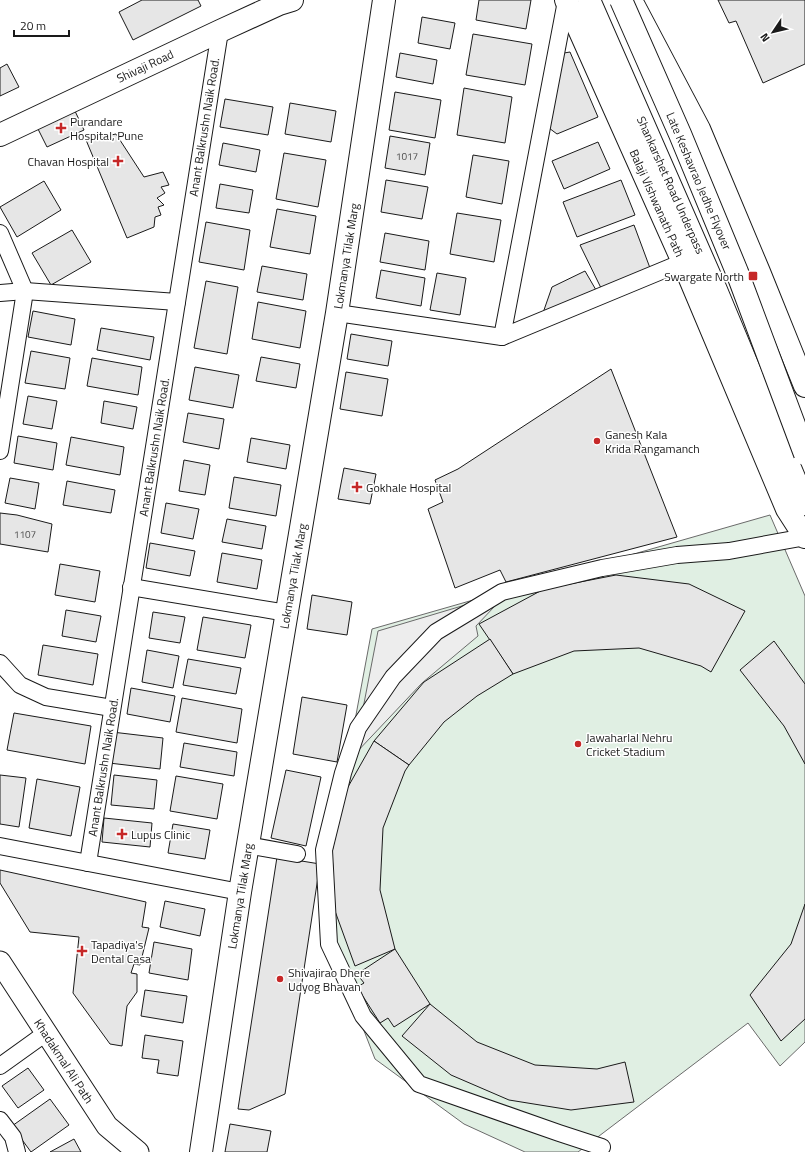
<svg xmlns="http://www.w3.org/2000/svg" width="805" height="1152" font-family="'Titillium Web',sans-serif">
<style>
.green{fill:#e0efe3;stroke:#6a6a6a}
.parking{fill:#ededed;stroke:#6a6a6a}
.building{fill:#e6e6e6;stroke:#1a1a1a}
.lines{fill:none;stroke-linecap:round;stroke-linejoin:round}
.minor-casing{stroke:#1a1a1a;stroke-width:18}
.tertiary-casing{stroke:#1a1a1a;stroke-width:23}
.secondary-casing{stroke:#1a1a1a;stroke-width:24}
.trunk-casing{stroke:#1a1a1a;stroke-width:24}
.minor{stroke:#fff;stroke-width:16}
.tertiary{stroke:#fff;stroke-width:21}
.secondary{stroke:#fff;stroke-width:22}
.trunk{stroke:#fff;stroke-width:22}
.trunk-bridge-casing{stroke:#1a1a1a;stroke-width:24;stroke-linecap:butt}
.trunk-bridge{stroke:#fff;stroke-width:22}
.poi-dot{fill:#c62828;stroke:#fff;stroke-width:1.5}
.labels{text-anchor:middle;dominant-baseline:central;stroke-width:3;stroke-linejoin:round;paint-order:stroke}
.number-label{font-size:10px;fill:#4d4d4d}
.street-label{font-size:12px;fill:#1a1a1a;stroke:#fff}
.poi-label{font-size:12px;fill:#1a1a1a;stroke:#fff;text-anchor:start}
</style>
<rect width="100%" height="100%" fill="#fff"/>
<!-- green -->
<polygon class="green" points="770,515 805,596 805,1042 780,1066 748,1023 578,1152 525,1152 464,1124 375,1059 322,923 329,860 372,629"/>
<!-- parking -->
<polygon class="parking" points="492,597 494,607 476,626 478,636 422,683 354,755 378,631"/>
<!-- building -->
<g class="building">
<polygon points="142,0 198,0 201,6 133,40 119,12"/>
<polygon points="479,0 531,0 526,29 476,20"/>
<polygon points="718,0 805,0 805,64 763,83 736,21 729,23"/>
<polygon points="422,17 455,23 450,49 418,43"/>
<polygon points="473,34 532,44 525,85 466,75"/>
<polygon points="570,52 598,117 557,134 549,128 564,53"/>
<polygon points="400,53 437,60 433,84 396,77"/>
<polygon points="7,64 19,87 0,96 0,68"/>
<polygon points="464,88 512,97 505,143 457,135"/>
<polygon points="395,92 441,100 435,138 389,130"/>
<polygon points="225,99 273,107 268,135 220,127"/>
<polygon points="290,103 336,111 331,142 285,134"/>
<polygon points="74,109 84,130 47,147 37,127"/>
<polygon points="116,134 144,177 163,172 169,185 161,187 165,193 157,198 164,205 158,207 161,215 155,217 154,227 127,238 86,140"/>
<polygon points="390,136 430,143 425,175 385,168"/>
<polygon points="598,142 610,169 564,189 552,161"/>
<polygon points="223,143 260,150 256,172 219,165"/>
<polygon points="284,153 326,160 318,207 276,199"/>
<polygon points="473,155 509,161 502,204 466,197"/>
<polygon points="386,180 428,187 422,219 381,212"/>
<polygon points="621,180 635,215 577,237 563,202"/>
<polygon points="44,181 61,210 17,237 0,207"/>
<polygon points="220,184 253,190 249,213 216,208"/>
<polygon points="277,209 316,216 310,254 270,247"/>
<polygon points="457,213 501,220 494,262 450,254"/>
<polygon points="206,222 250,230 244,270 199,262"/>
<polygon points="634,225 650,268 601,288 580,245"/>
<polygon points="72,230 91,262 51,285 32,253"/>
<polygon points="385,233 429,241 425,270 380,262"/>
<polygon points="262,266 307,274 303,300 257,292"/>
<polygon points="381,270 425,278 421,306 376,298"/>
<polygon points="585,271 596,290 546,315 544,310 552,287"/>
<polygon points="437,273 466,278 460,315 430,310"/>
<polygon points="206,281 238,287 227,354 194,348"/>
<polygon points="258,302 306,311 300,348 252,339"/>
<polygon points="33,311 75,319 71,345 28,337"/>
<polygon points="101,328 154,337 150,360 97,350"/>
<polygon points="351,334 392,341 388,366 347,359"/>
<polygon points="31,351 70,358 65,389 25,383"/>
<polygon points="261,357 300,364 296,388 256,381"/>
<polygon points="92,358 142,367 138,395 87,386"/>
<polygon points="195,367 239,375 233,408 189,400"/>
<polygon points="611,369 677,537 506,582 500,570 455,588 428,509 443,502 435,480 458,469"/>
<polygon points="346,372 388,379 382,416 340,409"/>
<polygon points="28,396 57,401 52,429 23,424"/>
<polygon points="104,401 137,407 133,429 101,423"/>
<polygon points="188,413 224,419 219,449 183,442"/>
<polygon points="18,436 57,443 53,470 14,463"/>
<polygon points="71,437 124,447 120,475 66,465"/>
<polygon points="251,438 290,445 286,469 247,462"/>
<polygon points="184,460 210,465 205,495 179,491"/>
<polygon points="344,468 376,474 370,504 338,499"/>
<polygon points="234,477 281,485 276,516 229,508"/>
<polygon points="10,478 39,483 35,509 5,503"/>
<polygon points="67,481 115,490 111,513 63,505"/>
<polygon points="166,503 199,509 193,539 161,533"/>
<polygon points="0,513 17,515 52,524 48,552 0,544"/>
<polygon points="227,519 266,526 262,549 222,542"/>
<polygon points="150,543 195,551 190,576 146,568"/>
<polygon points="222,553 262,560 257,589 217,582"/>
<polygon points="60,564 100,571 95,602 55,595"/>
<polygon points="616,575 689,584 745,611 711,672 701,666 639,648 574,651 513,674 479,624 544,589"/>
<polygon points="312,595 352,602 347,635 307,629"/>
<polygon points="66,610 101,616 96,642 62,636"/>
<polygon points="153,612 185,617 180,643 149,638"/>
<polygon points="203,617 251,625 245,658 197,650"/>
<polygon points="490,639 513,674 477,696 444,722 409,765 374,741 424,682"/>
<polygon points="774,641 805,684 805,764 784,726 740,670"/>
<polygon points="43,645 98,654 93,685 38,675"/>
<polygon points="147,650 179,656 173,688 142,682"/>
<polygon points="188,659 241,668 236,694 183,685"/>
<polygon points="131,688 175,696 170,722 127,714"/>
<polygon points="302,697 347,705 337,762 293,754"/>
<polygon points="182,698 242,709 237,743 176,732"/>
<polygon points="14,713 91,726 85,764 7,750"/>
<polygon points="112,732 163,738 160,769 109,763"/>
<polygon points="374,741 409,765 405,771 383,828 380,890 395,949 355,966 335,911 332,852 344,794"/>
<polygon points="184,743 237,752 234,776 180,767"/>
<polygon points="286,770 321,777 306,846 271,838"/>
<polygon points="0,775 26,778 19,827 0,824"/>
<polygon points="114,775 157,780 154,809 111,805"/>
<polygon points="176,776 223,784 217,819 170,811"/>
<polygon points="37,779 80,787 71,836 29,828"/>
<polygon points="104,818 152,823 150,847 102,842"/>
<polygon points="173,824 210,830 205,859 168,853"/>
<polygon points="277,857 320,864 285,1094 249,1110 238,1109"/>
<polygon points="0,870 146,902 142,927 149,928 140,965 134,964 131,973 137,974 137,992 127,1006 122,1046 110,1044 73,993 79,937 30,932 0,883"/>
<polygon points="165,901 205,909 200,936 160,927"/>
<polygon points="805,904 805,1019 781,1041 750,995 791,944"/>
<polygon points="154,942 192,949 188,980 149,973"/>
<polygon points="395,949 430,1004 394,1027 388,1018 380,1023 357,987 364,983 357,974"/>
<polygon points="145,990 187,996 183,1023 141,1016"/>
<polygon points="430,1004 477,1042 535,1065 597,1069 625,1062 634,1102 571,1110 509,1100 451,1075 402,1036"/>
<polygon points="145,1035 183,1041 178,1076 157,1073 159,1060 142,1058"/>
<polygon points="28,1068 44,1090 18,1108 2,1086"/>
<polygon points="50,1099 69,1125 31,1152 12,1126"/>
<polygon points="230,1124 271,1131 267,1152 225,1152"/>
<polygon points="74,1139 81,1152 50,1152"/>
</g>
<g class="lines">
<defs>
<g id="minor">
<polyline points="0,233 25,291 0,451"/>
<polyline points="0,293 25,291 177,302"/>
<polyline points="337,313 502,337 683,262"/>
<polyline points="502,337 566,1"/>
<polyline points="131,587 287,613"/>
<polyline points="0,663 20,685 46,697 112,708"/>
<polyline points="247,845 297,854"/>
<polyline points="0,846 240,892"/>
<polyline points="88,863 220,31"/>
<polyline points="0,1066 46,1033"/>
<polyline points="0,1120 13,1137 17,1152"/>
<polyline points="602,1147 559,1133 419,1084 363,1016 329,944 324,850 343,773 358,728 393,677 436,632 502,592 602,568 677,555 729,551 805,537"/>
</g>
<polyline id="tertiary" points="0,962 107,1126 138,1152"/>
<polyline id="secondary" points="201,1152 240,892 337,313 384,0"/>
<g id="trunk">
<polyline points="566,0 683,262 787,509 805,537"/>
<polyline points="589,0 716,290 805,504"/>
<polyline points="634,6 699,129 759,272 805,386"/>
<polyline points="0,135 220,31 279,4 292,0"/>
</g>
</defs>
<!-- minor casing -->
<use href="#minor" class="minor-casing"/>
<!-- tertiary casing -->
<use href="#tertiary" class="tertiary-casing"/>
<!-- secondary casing -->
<use href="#secondary" class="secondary-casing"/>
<!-- trunk casing -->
<use href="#trunk" class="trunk-casing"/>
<!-- minor -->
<use href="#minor" class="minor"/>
<!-- tertiary -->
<use href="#tertiary" class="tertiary"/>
<!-- secondary -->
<use href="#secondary" class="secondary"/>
<!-- trunk -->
<use href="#trunk" class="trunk"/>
<defs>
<polyline id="trunk-bridge" points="621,0 680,134 737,272 805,454"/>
</defs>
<!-- trunk-bridge casing -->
<use href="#trunk-bridge" class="trunk-bridge-casing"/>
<!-- trunk-bridge -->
<use href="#trunk-bridge" class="trunk-bridge"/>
</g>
<!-- markers -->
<g class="poi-dot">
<path d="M59 122h4v4h4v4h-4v4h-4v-4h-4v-4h4z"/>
<path d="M116 155h4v4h4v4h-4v4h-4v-4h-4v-4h4z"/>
<rect x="748" y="271" width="10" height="10" rx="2"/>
<circle cx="597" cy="441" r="4"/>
<path d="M355 481h4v4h4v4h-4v4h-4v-4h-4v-4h4z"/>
<circle cx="578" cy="744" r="4"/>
<path d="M120 828h4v4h4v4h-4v4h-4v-4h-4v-4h4z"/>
<path d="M80 945h4v4h4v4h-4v4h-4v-4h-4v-4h4z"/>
<circle cx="280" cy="979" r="4"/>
</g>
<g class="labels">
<!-- number labels -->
<g class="number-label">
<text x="407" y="156">1017</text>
<text x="25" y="534">1107</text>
</g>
<!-- street labels -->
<g class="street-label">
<text transform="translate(145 66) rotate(-25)">Shivaji Road</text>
<text transform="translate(204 127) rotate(-81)">Anant Balkrushn Naik Road.</text>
<text transform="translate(699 181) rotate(67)">Late Keshavrao Jedhe Flyover</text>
<text transform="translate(671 185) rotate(66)">Shankarshet Road Underpass</text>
<text transform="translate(657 203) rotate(66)">Balaji Vishwanath Path</text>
<text transform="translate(346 256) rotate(-81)">Lokmanya Tilak Marg</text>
<text transform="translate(154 447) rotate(-81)">Anant Balkrushn Naik Road.</text>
<text transform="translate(293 576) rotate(-80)">Lokmanya Tilak Marg</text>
<text transform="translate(103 767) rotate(-81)">Anant Balkrushn Naik Road.</text>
<text transform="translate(240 896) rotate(-81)">Lokmanya Tilak Marg</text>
<text transform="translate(64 1061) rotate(57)">Khadakmal Ali Path</text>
</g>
<!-- poi labels -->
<g class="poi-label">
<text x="70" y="121">Purandare<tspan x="70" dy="14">Hospital, Pune</tspan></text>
<text x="109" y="161" text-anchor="end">Chavan Hospital</text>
<text x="744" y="276" text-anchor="end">Swargate North</text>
<text x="605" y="434">Ganesh Kala<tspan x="605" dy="14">Krida Rangamanch</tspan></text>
<text x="366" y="487">Gokhale Hospital</text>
<text x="586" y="737">Jawaharlal Nehru<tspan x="586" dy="14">Cricket Stadium</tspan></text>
<text x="131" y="834">Lupus Clinic</text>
<text x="91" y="944">Tapadiya's<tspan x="91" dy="14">Dental Casa</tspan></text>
<text x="288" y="972">Shivajirao Dhere<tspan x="288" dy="14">Udyog Bhavan</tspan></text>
</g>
</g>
<!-- north arrow -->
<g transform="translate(773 32) rotate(235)" stroke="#ffffff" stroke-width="3" paint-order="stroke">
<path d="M0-3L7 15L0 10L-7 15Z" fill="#1a1a1a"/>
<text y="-6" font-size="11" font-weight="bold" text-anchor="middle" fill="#1a1a1a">N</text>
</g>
<!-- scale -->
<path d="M14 30v6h55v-6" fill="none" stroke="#1a1a1a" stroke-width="2"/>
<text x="20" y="30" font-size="12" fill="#1a1a1a" stroke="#ffffff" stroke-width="3" paint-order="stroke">20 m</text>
</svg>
